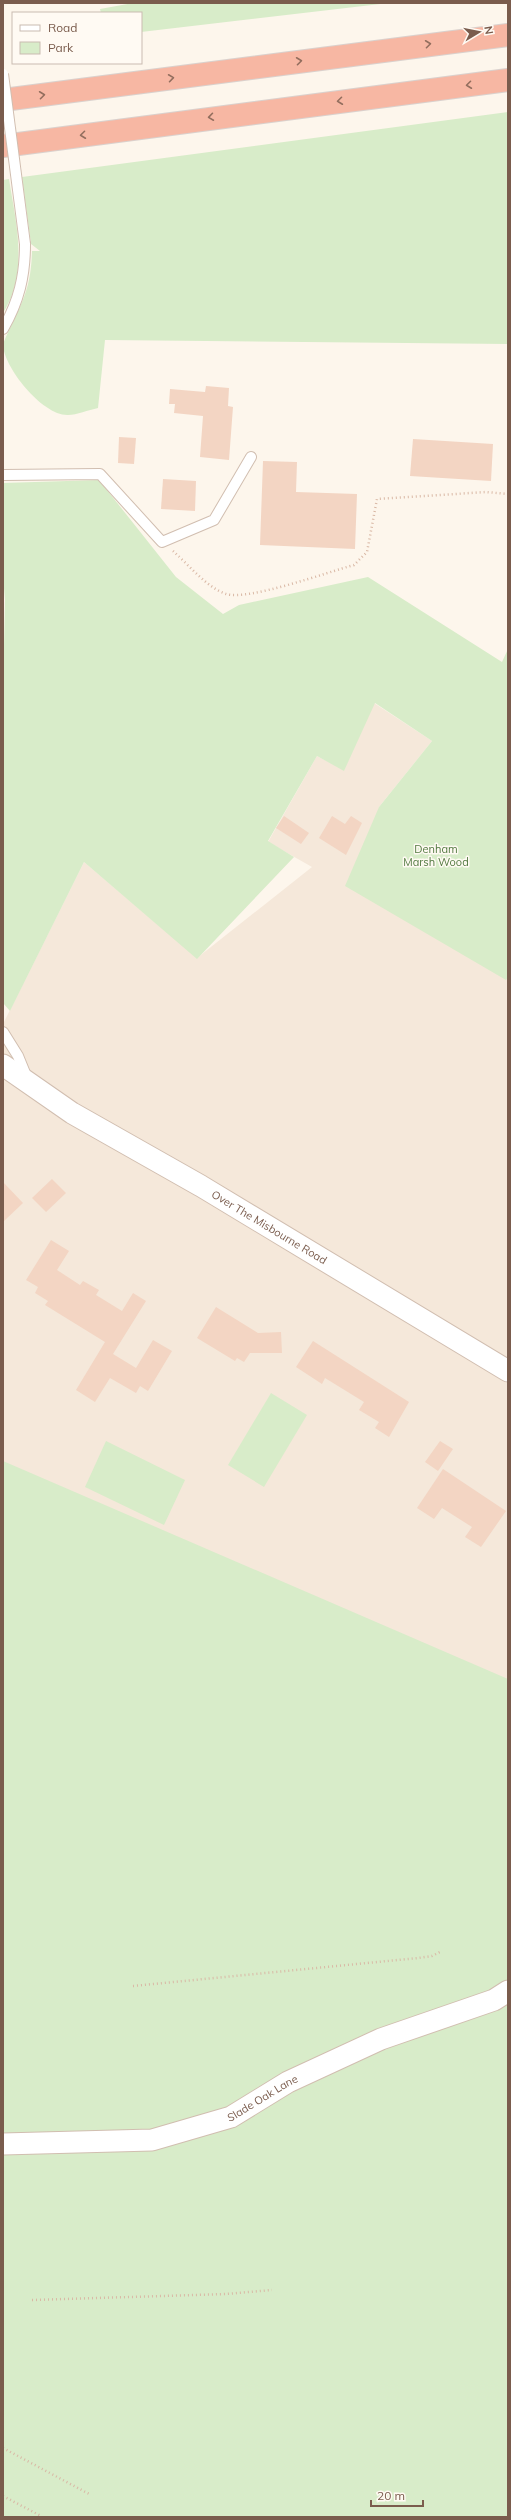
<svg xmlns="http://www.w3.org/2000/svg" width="511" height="2520" font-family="Mulish,sans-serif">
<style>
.residential{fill:#f5e8da}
.green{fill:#d8ecc9}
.building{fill:#f3d5c3}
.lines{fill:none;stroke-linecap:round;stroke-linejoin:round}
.service-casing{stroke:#d1beb0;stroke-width:12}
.minor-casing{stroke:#d1beb0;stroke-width:23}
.motorway-casing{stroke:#dad1cd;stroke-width:24}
.path{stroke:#d9b8a5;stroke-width:2.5;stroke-dasharray:1 3;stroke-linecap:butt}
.service{stroke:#fff;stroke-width:10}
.minor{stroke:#fff;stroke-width:21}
.motorway{stroke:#f7b7a3;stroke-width:22}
.service-bridge-casing{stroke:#d1beb0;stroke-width:12;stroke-linecap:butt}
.service-bridge{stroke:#fff;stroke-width:10}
.oneway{stroke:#936e5e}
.labels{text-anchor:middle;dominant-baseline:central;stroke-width:3;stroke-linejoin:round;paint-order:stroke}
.park-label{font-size:11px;fill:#537a41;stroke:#fffaf3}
.street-label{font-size:11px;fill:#7a5c4d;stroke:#fffaf3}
</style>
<rect width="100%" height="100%" fill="#fdf6ec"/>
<!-- residential -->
<polygon class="residential" points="374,703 432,741 379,807 506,979 508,977 508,1731 3,1474 3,1024 84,862 197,958 312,867 268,842 317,756 344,770"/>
<!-- green -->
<g class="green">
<polygon points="133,3 389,3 141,32 141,13 101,13 100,9"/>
<path d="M 508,112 L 508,344 L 105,340 L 98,408 C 88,410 77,415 68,415 C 43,416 3,367 3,344 C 19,306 31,294 32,251 L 40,251 L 31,244 L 22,177 Z"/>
<path d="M 9,179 C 16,223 29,272 3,313 L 3,180 Z"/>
<polygon points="99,480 176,577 223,614 239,605 368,577 502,662 508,649 508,977 506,980 345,886 379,807 432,741 375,703 344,771 317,756 268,841 294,857 197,959 84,862 10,1011 3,1003 3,691 5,600 3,576 3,483"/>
<polygon points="271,1393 307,1415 264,1487 228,1465"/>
<polygon points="106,1441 185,1480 164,1525 85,1487"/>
<polygon points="3,1461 508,1679 508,2517 3,2517"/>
</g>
<!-- building -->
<g class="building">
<polygon points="206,386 229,388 228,406 233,407 229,460 200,457 203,416 174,413 175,404 169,404 170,389 205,392"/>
<polygon points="119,437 136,438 134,464 118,463"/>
<polygon points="413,439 493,444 491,481 410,476"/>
<polygon points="263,461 297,462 296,492 357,494 355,549 260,545"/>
<polygon points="163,479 196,481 195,511 161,509"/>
<polygon points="284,816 309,833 301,844 276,828"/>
<polygon points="332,816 345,824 351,816 362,823 346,855 319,838"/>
<polygon points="52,1179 66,1193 46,1212 32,1198"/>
<polygon points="3,1182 23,1203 3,1222"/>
<polygon points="51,1240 69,1251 57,1270 80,1285 83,1281 99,1290 96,1295 122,1311 133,1293 146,1301 113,1354 136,1368 153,1340 172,1351 148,1391 140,1386 136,1393 110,1378 95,1402 76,1390 105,1342 45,1305 48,1301 35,1293 38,1287 26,1280"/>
<polygon points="216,1307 258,1333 281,1332 282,1353 250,1353 244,1362 237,1358 235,1361 197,1338"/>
<polygon points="313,1341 409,1402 389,1437 375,1428 379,1422 359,1410 364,1402 325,1378 322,1384 296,1367"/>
<polygon points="440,1441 453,1449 438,1471 425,1462"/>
<polygon points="443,1469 506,1511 481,1547 465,1537 472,1527 442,1508 434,1519 417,1508"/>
</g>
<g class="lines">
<defs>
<g id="service">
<path d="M 3,329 C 19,301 25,276 25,244"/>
<polyline points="3,475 100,474 162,542 214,520 251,457"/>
<polyline points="3,1032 18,1056 27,1078"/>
</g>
<g id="minor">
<path id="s1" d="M 3,1065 L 72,1113 L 201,1186 L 508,1371"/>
<path id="s2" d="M 3,2144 L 152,2140 L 231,2117 L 288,2082 L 381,2039 L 494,2000 L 508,1991"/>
</g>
<g id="motorway">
<polyline points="3,100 508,35"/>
<polyline points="3,146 508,80"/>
</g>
</defs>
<!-- service casing -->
<use href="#service" class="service-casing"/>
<!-- minor casing -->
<use href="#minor" class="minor-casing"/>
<!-- motorway casing -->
<use href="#motorway" class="motorway-casing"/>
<!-- path -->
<g class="path">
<path d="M 173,551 C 189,565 206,587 226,594 C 248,601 328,572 354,565 L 367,552 L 377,499 L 486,492 L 508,494"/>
<polyline points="133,1986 418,1958 432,1956 442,1951"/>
<polyline points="32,2300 226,2294 272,2290"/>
<polyline points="3,2448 91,2495"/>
<polyline points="3,2496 41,2516"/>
</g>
<!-- service -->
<use href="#service" class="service"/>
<!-- minor -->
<use href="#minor" class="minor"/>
<!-- motorway -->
<use href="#motorway" class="motorway"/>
<defs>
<polyline id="service-bridge" points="3,74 25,244"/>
</defs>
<!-- service-bridge casing -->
<use href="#service-bridge" class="service-bridge-casing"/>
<!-- service-bridge -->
<use href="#service-bridge" class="service-bridge"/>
</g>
<!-- one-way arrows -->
<defs><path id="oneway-chevron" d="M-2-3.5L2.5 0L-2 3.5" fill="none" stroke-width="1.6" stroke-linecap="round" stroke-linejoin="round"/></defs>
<g class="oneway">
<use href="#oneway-chevron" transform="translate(428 44) rotate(-7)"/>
<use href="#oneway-chevron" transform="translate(299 61) rotate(-7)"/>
<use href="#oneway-chevron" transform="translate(171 78) rotate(-8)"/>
<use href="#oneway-chevron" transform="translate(469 85) rotate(173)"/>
<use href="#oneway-chevron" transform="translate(42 95) rotate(-7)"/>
<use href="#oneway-chevron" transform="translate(340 101) rotate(173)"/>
<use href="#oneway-chevron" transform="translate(211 117) rotate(172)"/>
<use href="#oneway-chevron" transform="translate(83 135) rotate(173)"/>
</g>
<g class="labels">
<!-- park labels -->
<g class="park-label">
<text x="436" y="849">Denham<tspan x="436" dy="13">Marsh Wood</tspan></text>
</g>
<!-- street labels -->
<g class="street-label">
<text stroke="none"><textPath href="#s1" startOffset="312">Over The Misbourne Road</textPath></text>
<text stroke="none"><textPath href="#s2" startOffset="268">Slade Oak Lane</textPath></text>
</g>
</g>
<!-- border -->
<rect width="511" height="2520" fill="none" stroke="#7a5c4d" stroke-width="8"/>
<!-- legend -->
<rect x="12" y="12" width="130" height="52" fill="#fffaf3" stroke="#cabbb1"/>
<rect x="20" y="25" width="20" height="6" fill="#ffffff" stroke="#cabbb1"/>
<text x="48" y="32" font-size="12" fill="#7a5c4d">Road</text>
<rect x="20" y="42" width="20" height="12" fill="#d8ecc9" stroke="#cabbb1"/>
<text x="48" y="52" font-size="12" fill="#7a5c4d">Park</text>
<!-- north arrow -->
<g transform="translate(479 32) rotate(80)" stroke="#fffaf3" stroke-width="3" paint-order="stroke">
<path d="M0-3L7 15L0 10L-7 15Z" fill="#7a5c4d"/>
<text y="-6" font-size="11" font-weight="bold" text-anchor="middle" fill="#7a5c4d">N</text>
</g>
<!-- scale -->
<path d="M371 2500v6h52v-6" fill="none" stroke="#7a5c4d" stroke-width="2"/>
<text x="377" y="2500" font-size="12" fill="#7a5c4d" stroke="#fffaf3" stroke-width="3" paint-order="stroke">20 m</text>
</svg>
